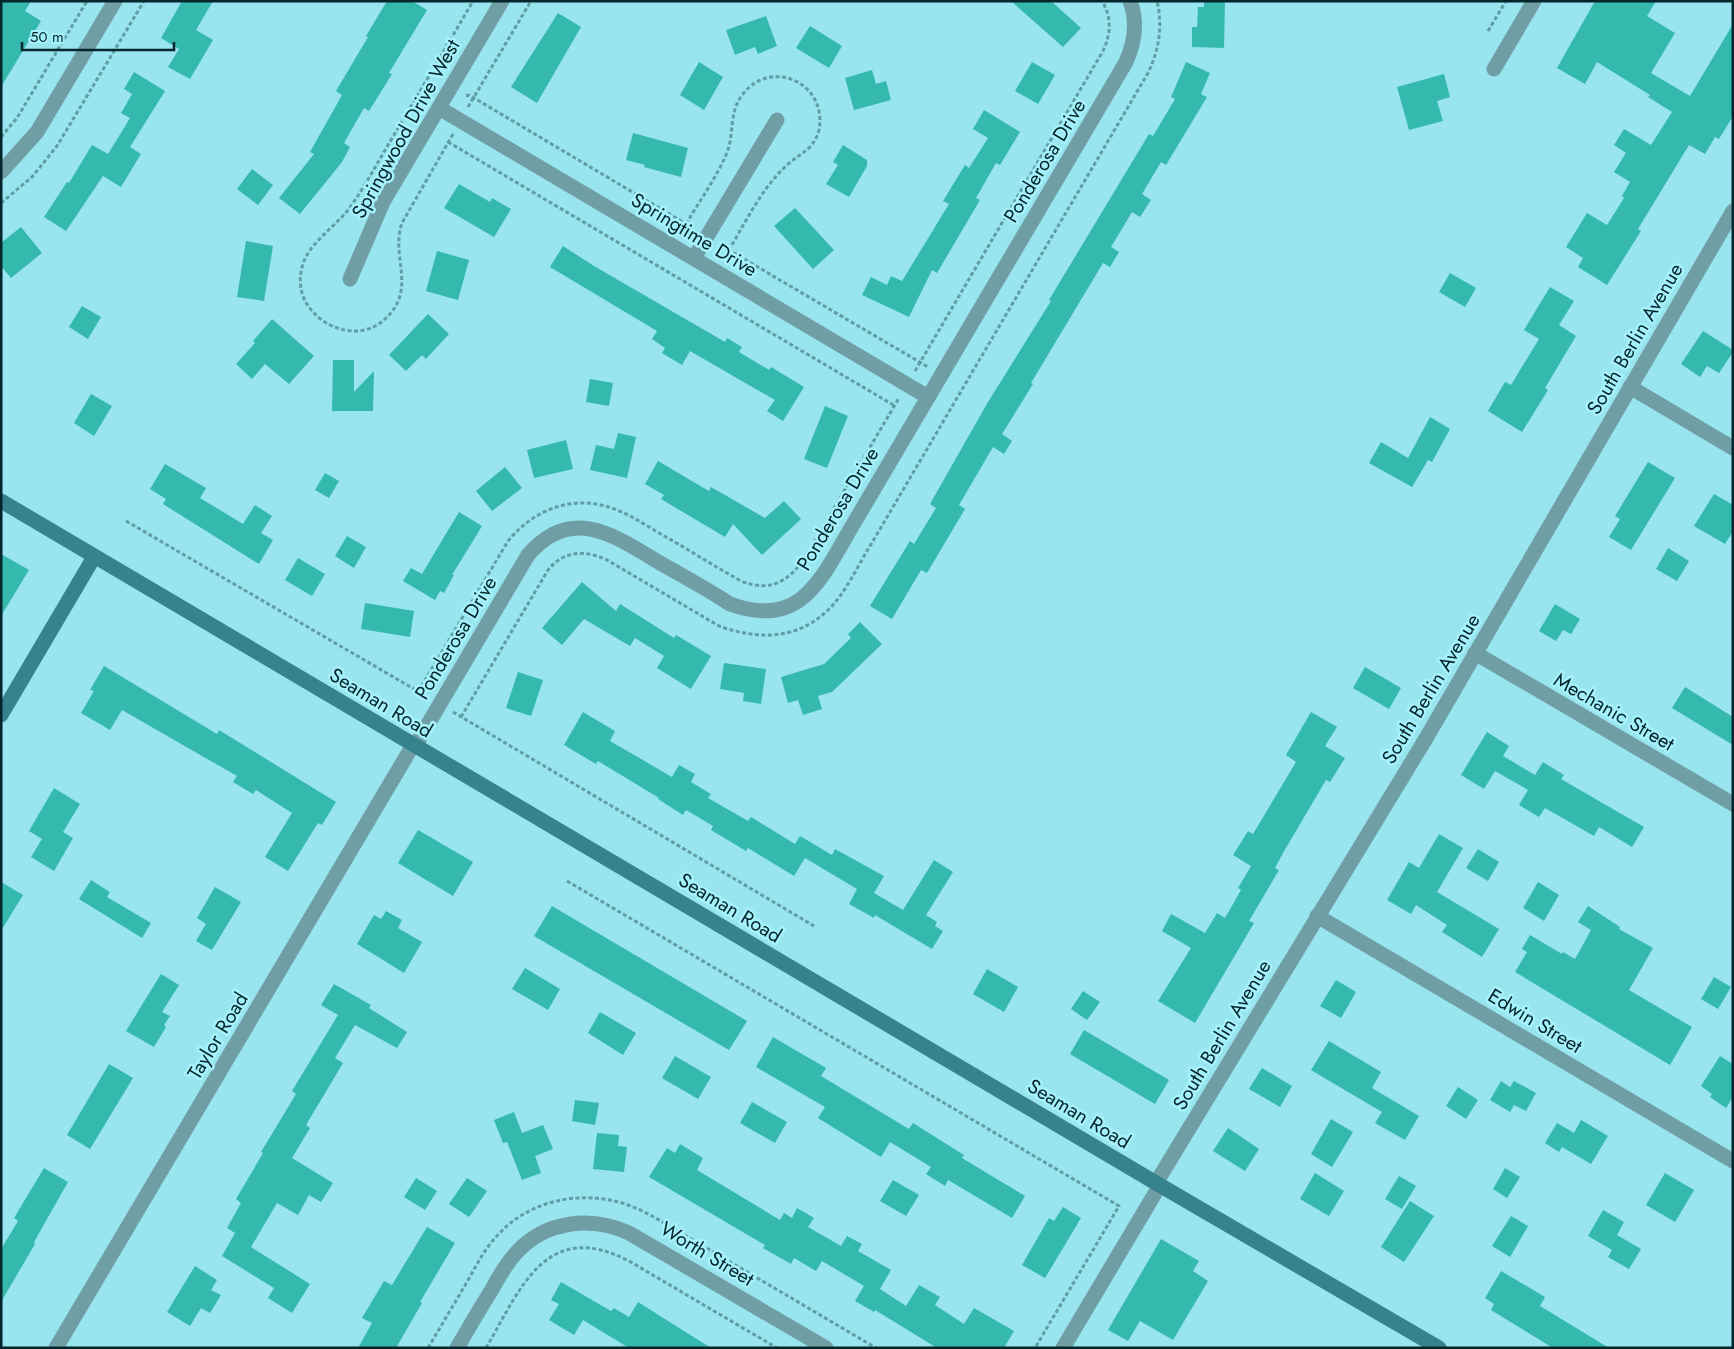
<svg xmlns="http://www.w3.org/2000/svg" width="1734" height="1349" font-family="Jost,sans-serif">
<style>
.building{fill:#35b9ae}
.lines{fill:none;stroke-linecap:round;stroke-linejoin:round}
.path{stroke:#619da5;stroke-width:3;stroke-dasharray:4 2.5;stroke-linecap:butt}
.street{stroke:#709ea5;stroke-width:15}
.secondary{stroke:#36838d;stroke-width:15}
.labels{text-anchor:middle;dominant-baseline:central;stroke-width:5;stroke-linejoin:round;paint-order:stroke}
.street-label{font-size:20px;fill:#05262a;stroke:#a5f1fc}
</style>
<rect width="100%" height="100%" fill="#98e4ef"/>
<!-- building -->
<g class="building">
<polygon points="1,1 31,1 25,11 41,21 1,87"/>
<polygon points="182,1 213,1 196,30 213,40 190,79 168,67 179,49 161,38"/>
<polygon points="387,1 412,1 427,10 389,73 392,74 369,111 364,108 344,143 350,147 342,162 300,214 279,198 314,154 310,152 342,95 336,91 368,37 366,36"/>
<polygon points="1011,1 1051,1 1081,28 1063,47"/>
<polygon points="1204,1 1225,2 1224,48 1192,47 1192,27 1197,27 1198,7 1204,7"/>
<polygon points="1595,1 1656,1 1647,16 1675,33 1651,73 1690,96 1733,24 1733,116 1719,139 1715,137 1705,154 1689,145 1638,229 1641,231 1607,285 1578,267 1583,258 1566,247 1587,213 1607,225 1624,198 1622,196 1630,182 1614,172 1626,153 1614,145 1624,129 1651,145 1672,112 1648,97 1650,95 1597,62 1585,84 1557,68"/>
<polygon points="558,13 581,27 537,103 511,87"/>
<polygon points="766,16 777,46 758,54 755,47 735,55 726,30"/>
<polygon points="810,26 842,46 829,68 796,48"/>
<polygon points="699,62 723,77 704,110 680,95"/>
<polygon points="1032,62 1055,75 1038,104 1015,91"/>
<polygon points="1186,62 1210,73 1201,94 1207,97 1166,165 1161,162 1142,194 1151,200 1140,217 1132,212 1111,247 1119,252 1110,267 1103,263 1031,383 1033,384 1002,434 1012,441 1004,454 993,447 959,505 965,509 927,573 921,570 892,619 870,606 910,541 914,544 936,508 930,504 988,402 1051,301 1049,300 1149,134 1153,136 1175,99 1171,97"/>
<polygon points="872,70 876,84 886,81 891,100 854,110 845,78"/>
<polygon points="134,72 165,91 130,147 141,154 121,187 103,176 66,231 44,217 67,182 69,183 92,145 108,154 130,118 121,113 132,94 124,89"/>
<polygon points="1444,74 1450,97 1437,101 1443,121 1409,130 1397,87"/>
<polygon points="984,110 1020,132 1000,165 996,163 976,198 980,200 937,273 932,270 909,317 862,295 871,277 887,285 891,276 902,281 949,204 943,201 965,165 969,168 988,138 973,129"/>
<polygon points="633,133 688,148 681,177 644,167 645,165 626,160"/>
<polygon points="843,145 867,160 867,166 849,197 826,184 838,165 833,162"/>
<polygon points="252,169 273,185 258,205 237,189"/>
<polygon points="459,184 490,202 492,198 511,209 494,237 444,208"/>
<polygon points="795,208 834,250 813,269 774,226"/>
<polygon points="21,227 42,253 11,278 1,266 1,243"/>
<polygon points="246,241 273,246 264,301 237,297"/>
<polygon points="563,246 594,266 725,342 727,338 742,347 739,352 769,370 771,367 804,387 783,421 767,411 775,400 690,351 682,365 662,353 665,348 652,339 657,331 550,267"/>
<polygon points="437,251 469,260 458,300 426,291"/>
<polygon points="1450,273 1476,288 1465,307 1439,292"/>
<polygon points="1550,287 1574,301 1559,325 1576,336 1545,388 1548,390 1522,432 1488,411 1505,382 1511,385 1539,339 1524,330"/>
<polygon points="82,306 101,317 88,339 69,327"/>
<polygon points="428,314 449,334 426,359 422,355 406,371 389,355"/>
<polygon points="272,319 314,356 289,384 265,364 252,379 236,364 255,343 253,341"/>
<polygon points="1703,331 1733,350 1733,352 1719,373 1707,366 1700,377 1681,364"/>
<polygon points="333,360 354,360 354,392 374,371 373,411 332,411"/>
<polygon points="590,379 613,383 609,406 586,402"/>
<polygon points="91,394 112,406 94,436 74,423"/>
<polygon points="825,406 848,416 827,468 804,459"/>
<polygon points="1430,417 1450,429 1432,462 1428,460 1412,487 1369,463 1381,442 1408,458"/>
<polygon points="618,433 636,437 627,478 590,470 596,445 614,449"/>
<polygon points="566,440 573,469 534,478 527,450"/>
<polygon points="658,461 709,491 711,487 765,518 784,501 801,519 762,555 733,524 725,537 661,499 664,495 645,484"/>
<polygon points="1648,462 1675,478 1631,550 1609,537 1620,519 1615,516"/>
<polygon points="165,464 206,488 200,498 243,524 255,505 272,516 261,533 273,540 259,564 163,504 166,499 150,489"/>
<polygon points="505,467 522,488 492,511 476,491"/>
<polygon points="325,473 339,481 329,498 315,490"/>
<polygon points="1714,494 1733,505 1733,531 1725,544 1694,526"/>
<polygon points="459,512 482,526 452,575 454,575 444,593 440,591 435,600 403,581 411,568 422,574"/>
<polygon points="347,536 366,547 354,568 335,556"/>
<polygon points="1668,548 1689,561 1677,581 1656,569"/>
<polygon points="1,554 29,570 1,616"/>
<polygon points="298,558 325,574 312,596 285,580"/>
<polygon points="582,582 616,611 620,604 674,638 676,635 711,656 691,689 657,668 664,656 635,638 630,646 584,619 562,645 542,628"/>
<polygon points="365,603 414,611 410,637 361,629"/>
<polygon points="1555,604 1580,619 1571,634 1563,630 1556,641 1539,631"/>
<polygon points="860,622 882,644 832,692 818,696 822,709 803,715 798,700 788,703 781,677 824,664 851,638 848,634"/>
<polygon points="724,663 766,669 761,704 743,701 744,693 720,689"/>
<polygon points="104,666 217,734 219,730 336,802 322,825 318,823 288,871 265,857 292,813 256,790 253,794 233,782 237,776 122,710 110,730 81,713 94,691 90,690"/>
<polygon points="1365,667 1401,688 1389,709 1353,688"/>
<polygon points="518,672 543,680 531,716 506,708"/>
<polygon points="1685,687 1733,717 1733,745 1672,708"/>
<polygon points="583,712 615,731 610,741 672,777 679,765 695,774 691,782 711,794 708,798 748,821 751,817 795,844 800,836 832,855 835,849 884,876 874,893 903,910 934,860 953,872 926,915 937,922 935,926 943,931 932,949 875,915 874,918 849,904 857,889 805,858 794,876 748,848 746,851 711,830 713,826 686,810 683,815 658,799 659,798 598,761 596,764 564,745"/>
<polygon points="1311,712 1337,727 1325,746 1345,758 1330,782 1326,780 1283,853 1275,868 1279,870 1249,921 1254,923 1195,1023 1158,1001 1191,948 1162,931 1171,914 1205,933 1217,913 1225,918 1241,890 1238,888 1251,866 1233,855 1248,831 1253,834 1296,762 1286,755"/>
<polygon points="1487,732 1509,746 1503,756 1535,775 1543,762 1564,775 1561,779 1644,827 1632,847 1599,827 1594,836 1545,808 1539,817 1519,805 1528,790 1495,771 1484,789 1461,775"/>
<polygon points="54,788 80,804 63,832 73,838 54,871 31,857 42,839 29,831"/>
<polygon points="418,830 473,862 453,896 398,863"/>
<polygon points="1439,834 1463,848 1437,892 1499,929 1482,957 1442,932 1447,925 1416,905 1411,914 1387,900 1409,862 1419,868"/>
<polygon points="1478,849 1499,862 1488,881 1466,868"/>
<polygon points="91,880 110,892 107,897 151,923 142,938 79,899"/>
<polygon points="1,882 23,895 1,931"/>
<polygon points="1538,882 1559,895 1544,921 1523,908"/>
<polygon points="215,887 241,902 212,950 196,941 206,924 197,918"/>
<polygon points="552,906 747,1021 729,1050 534,936"/>
<polygon points="1588,906 1620,927 1619,929 1653,948 1629,990 1692,1027 1670,1065 1515,972 1527,952 1522,949 1530,935 1562,954 1563,952 1575,959 1591,930 1578,922"/>
<polygon points="386,911 402,920 398,928 422,942 404,973 357,944 374,915 381,919"/>
<polygon points="525,968 560,989 548,1010 512,989"/>
<polygon points="987,969 1018,987 1004,1012 973,994"/>
<polygon points="161,974 179,985 162,1012 170,1016 164,1025 166,1027 154,1047 126,1031"/>
<polygon points="1714,977 1731,987 1718,1009 1701,999"/>
<polygon points="1336,980 1356,992 1341,1018 1320,1006"/>
<polygon points="334,984 371,1005 369,1008 407,1032 397,1048 355,1025 335,1058 343,1063 306,1125 310,1128 292,1158 333,1183 321,1202 309,1195 298,1215 277,1203 251,1247 310,1284 292,1313 268,1298 274,1288 222,1256 235,1233 227,1228 241,1203 236,1199 263,1153 261,1152 296,1094 292,1091 338,1015 321,1005"/>
<polygon points="1083,991 1100,1002 1087,1020 1071,1009"/>
<polygon points="600,1012 636,1033 623,1055 588,1033"/>
<polygon points="1084,1030 1169,1080 1155,1104 1070,1054"/>
<polygon points="773,1037 826,1068 821,1076 909,1129 913,1123 964,1155 962,1158 1025,1196 1012,1218 948,1180 945,1186 926,1174 931,1167 890,1142 881,1157 818,1118 825,1107 756,1067"/>
<polygon points="1329,1041 1381,1072 1372,1088 1419,1116 1405,1140 1375,1123 1382,1112 1311,1070"/>
<polygon points="675,1056 711,1077 698,1099 662,1078"/>
<polygon points="1720,1056 1733,1064 1733,1097 1726,1108 1710,1097 1712,1094 1701,1086"/>
<polygon points="109,1064 133,1078 90,1149 67,1135"/>
<polygon points="1262,1068 1292,1086 1280,1107 1249,1089"/>
<polygon points="1501,1081 1510,1087 1514,1081 1536,1093 1526,1111 1514,1105 1510,1112 1490,1100"/>
<polygon points="1458,1087 1478,1100 1466,1119 1446,1106"/>
<polygon points="575,1100 599,1103 595,1125 572,1121"/>
<polygon points="752,1102 787,1122 775,1143 740,1123"/>
<polygon points="514,1112 522,1133 543,1125 553,1149 535,1156 541,1173 522,1180 507,1142 503,1143 494,1120"/>
<polygon points="1331,1119 1353,1132 1332,1167 1311,1154"/>
<polygon points="1581,1120 1608,1136 1591,1164 1562,1147 1559,1152 1545,1143 1557,1123 1574,1133"/>
<polygon points="1228,1128 1259,1149 1245,1171 1213,1151"/>
<polygon points="597,1133 619,1135 618,1146 627,1147 624,1172 593,1169"/>
<polygon points="680,1144 703,1158 697,1170 780,1220 784,1213 792,1218 797,1208 814,1218 808,1227 841,1246 847,1236 862,1244 858,1251 891,1270 880,1289 906,1306 919,1285 940,1297 935,1305 964,1324 974,1308 1014,1331 1004,1348 937,1348 875,1310 874,1312 855,1301 864,1286 822,1261 816,1271 794,1258 791,1264 763,1248 765,1245 649,1177 667,1148 675,1153"/>
<polygon points="44,1168 68,1182 34,1242 35,1244 1,1302 1,1249 18,1221 14,1218"/>
<polygon points="1505,1168 1520,1177 1507,1198 1493,1189"/>
<polygon points="1315,1173 1344,1191 1329,1216 1300,1199"/>
<polygon points="1665,1173 1694,1190 1675,1222 1646,1205"/>
<polygon points="1399,1176 1416,1186 1402,1209 1385,1199"/>
<polygon points="416,1178 437,1191 425,1210 404,1197"/>
<polygon points="467,1178 487,1191 469,1217 449,1204"/>
<polygon points="893,1180 919,1195 906,1216 880,1201"/>
<polygon points="1410,1201 1434,1216 1404,1262 1381,1247"/>
<polygon points="1063,1207 1081,1218 1045,1278 1022,1265 1049,1218 1054,1221"/>
<polygon points="1603,1210 1624,1222 1617,1235 1641,1249 1629,1269 1608,1257 1612,1250 1588,1236"/>
<polygon points="1511,1216 1528,1226 1510,1257 1492,1246"/>
<polygon points="427,1227 455,1243 420,1302 422,1303 396,1348 358,1348 372,1323 362,1318 384,1281 392,1285"/>
<polygon points="1161,1239 1199,1261 1193,1271 1208,1281 1173,1340 1140,1321 1128,1341 1108,1330"/>
<polygon points="195,1266 217,1280 211,1290 221,1295 210,1313 201,1308 190,1326 167,1312"/>
<polygon points="1501,1271 1545,1297 1540,1306 1609,1348 1553,1348 1491,1310 1494,1304 1485,1298"/>
<polygon points="561,1282 611,1311 614,1308 629,1317 638,1302 711,1348 629,1348 583,1320 574,1335 549,1320 559,1304 551,1300"/>
</g>
<g class="lines">
<!-- path -->
<g class="path">
<polyline points="1488,31 1506,1"/>
<polyline points="466,96 469,95 693,228"/>
<polyline points="468,107 531,1"/>
<path d="M 453,134 L 402,223 C 390,257 418,289 385,319 C 378,326 368,330 358,331 C 342,332 325,325 314,313 C 301,300 297,282 303,264 C 310,241 340,224 353,203 C 368,181 380,158 394,135 C 420,91 447,46 473,1"/>
<polyline points="1,137 17,118 87,1"/>
<polyline points="448,142 895,406"/>
<polyline points="1,203 32,177 57,146 144,1"/>
<path d="M 686,224 C 699,202 716,178 726,155 C 735,135 728,112 743,94 C 772,57 828,84 819,130 C 814,150 800,153 787,165 C 762,188 746,221 729,250"/>
<polyline points="722,246 928,367"/>
<path d="M 915,371 L 1103,51 C 1111,34 1112,17 1102,1"/>
<polyline points="126,521 426,696"/>
<path d="M 418,692 L 508,541 C 535,508 576,493 617,510 C 635,517 651,529 668,538 C 692,552 716,567 741,581 C 769,592 787,583 804,559 L 899,398"/>
<polyline points="453,712 814,926"/>
<path d="M 461,717 L 548,570 C 564,550 586,550 607,560 L 719,626 C 763,642 806,639 837,600 C 851,582 861,560 873,541 L 1148,73 C 1159,50 1163,26 1157,1"/>
<polyline points="567,881 1119,1206 1035,1348"/>
<path d="M 428,1348 C 441,1326 454,1304 467,1282 C 476,1266 484,1250 496,1237 C 527,1201 578,1190 622,1203 C 633,1206 644,1212 654,1217 L 876,1348"/>
<path d="M 486,1348 C 521,1288 546,1218 629,1261 L 777,1348"/>
</g>
<!-- street -->
<g class="street">
<polyline points="1494,69 1534,1"/>
<polyline points="439,108 928,397"/>
<polyline points="1,172 37,132 115,1"/>
<polyline points="694,258 777,120"/>
<polyline points="350,279 383,202 502,1"/>
<polyline points="1630,387 1733,448"/>
<polyline points="1475,653 1733,804"/>
<path d="M 415,746 L 528,555 C 572,504 615,536 660,563 C 683,576 707,589 730,604 C 801,630 821,579 851,528 L 1126,62 C 1135,42 1138,22 1130,1"/>
<polyline points="1317,916 1733,1161"/>
<polyline points="1156,1183 1425,740 1733,211"/>
<polyline points="56,1348 413,745"/>
<path d="M 457,1348 C 468,1329 479,1310 491,1291 C 498,1278 506,1264 516,1253 C 546,1220 591,1216 629,1233 L 826,1348"/>
<polyline points="1063,1348 1160,1185"/>
</g>
<!-- secondary -->
<g class="secondary">
<polyline points="1,501 1156,1183 1439,1348"/>
<polyline points="1,715 94,557"/>
</g>
</g>
<g class="labels">
<!-- street labels -->
<g class="street-label">
<text transform="translate(406 129) rotate(-61)">Springwood Drive West</text>
<text transform="translate(1045 161) rotate(-59)">Ponderosa Drive</text>
<text transform="translate(694 235) rotate(31)">Springtime Drive</text>
<text transform="translate(1635 339) rotate(-60)">South Berlin Avenue</text>
<text transform="translate(838 509) rotate(-59)">Ponderosa Drive</text>
<text transform="translate(456 638) rotate(-59)">Ponderosa Drive</text>
<text transform="translate(1431 689) rotate(-59)">South Berlin Avenue</text>
<text transform="translate(381 703) rotate(31)">Seaman Road</text>
<text transform="translate(1614 712) rotate(30)">Mechanic Street</text>
<text transform="translate(730 908) rotate(31)">Seaman Road</text>
<text transform="translate(1535 1021) rotate(31)">Edwin Street</text>
<text transform="translate(1222 1035) rotate(-59)">South Berlin Avenue</text>
<text transform="translate(218 1036) rotate(-59)">Taylor Road</text>
<text transform="translate(1079 1114) rotate(31)">Seaman Road</text>
<text transform="translate(707 1254) rotate(31)">Worth Street</text>
</g>
</g>
<!-- border -->
<rect width="1734" height="1349" fill="none" stroke="#05262a" stroke-width="5"/>
<!-- scale -->
<path d="M22 42v8h152v-8" fill="none" stroke="#05262a" stroke-width="2.5"/>
<text x="30" y="42" font-size="15" fill="#05262a" stroke="#a5f1fc" stroke-width="4" paint-order="stroke">50 m</text>
</svg>
